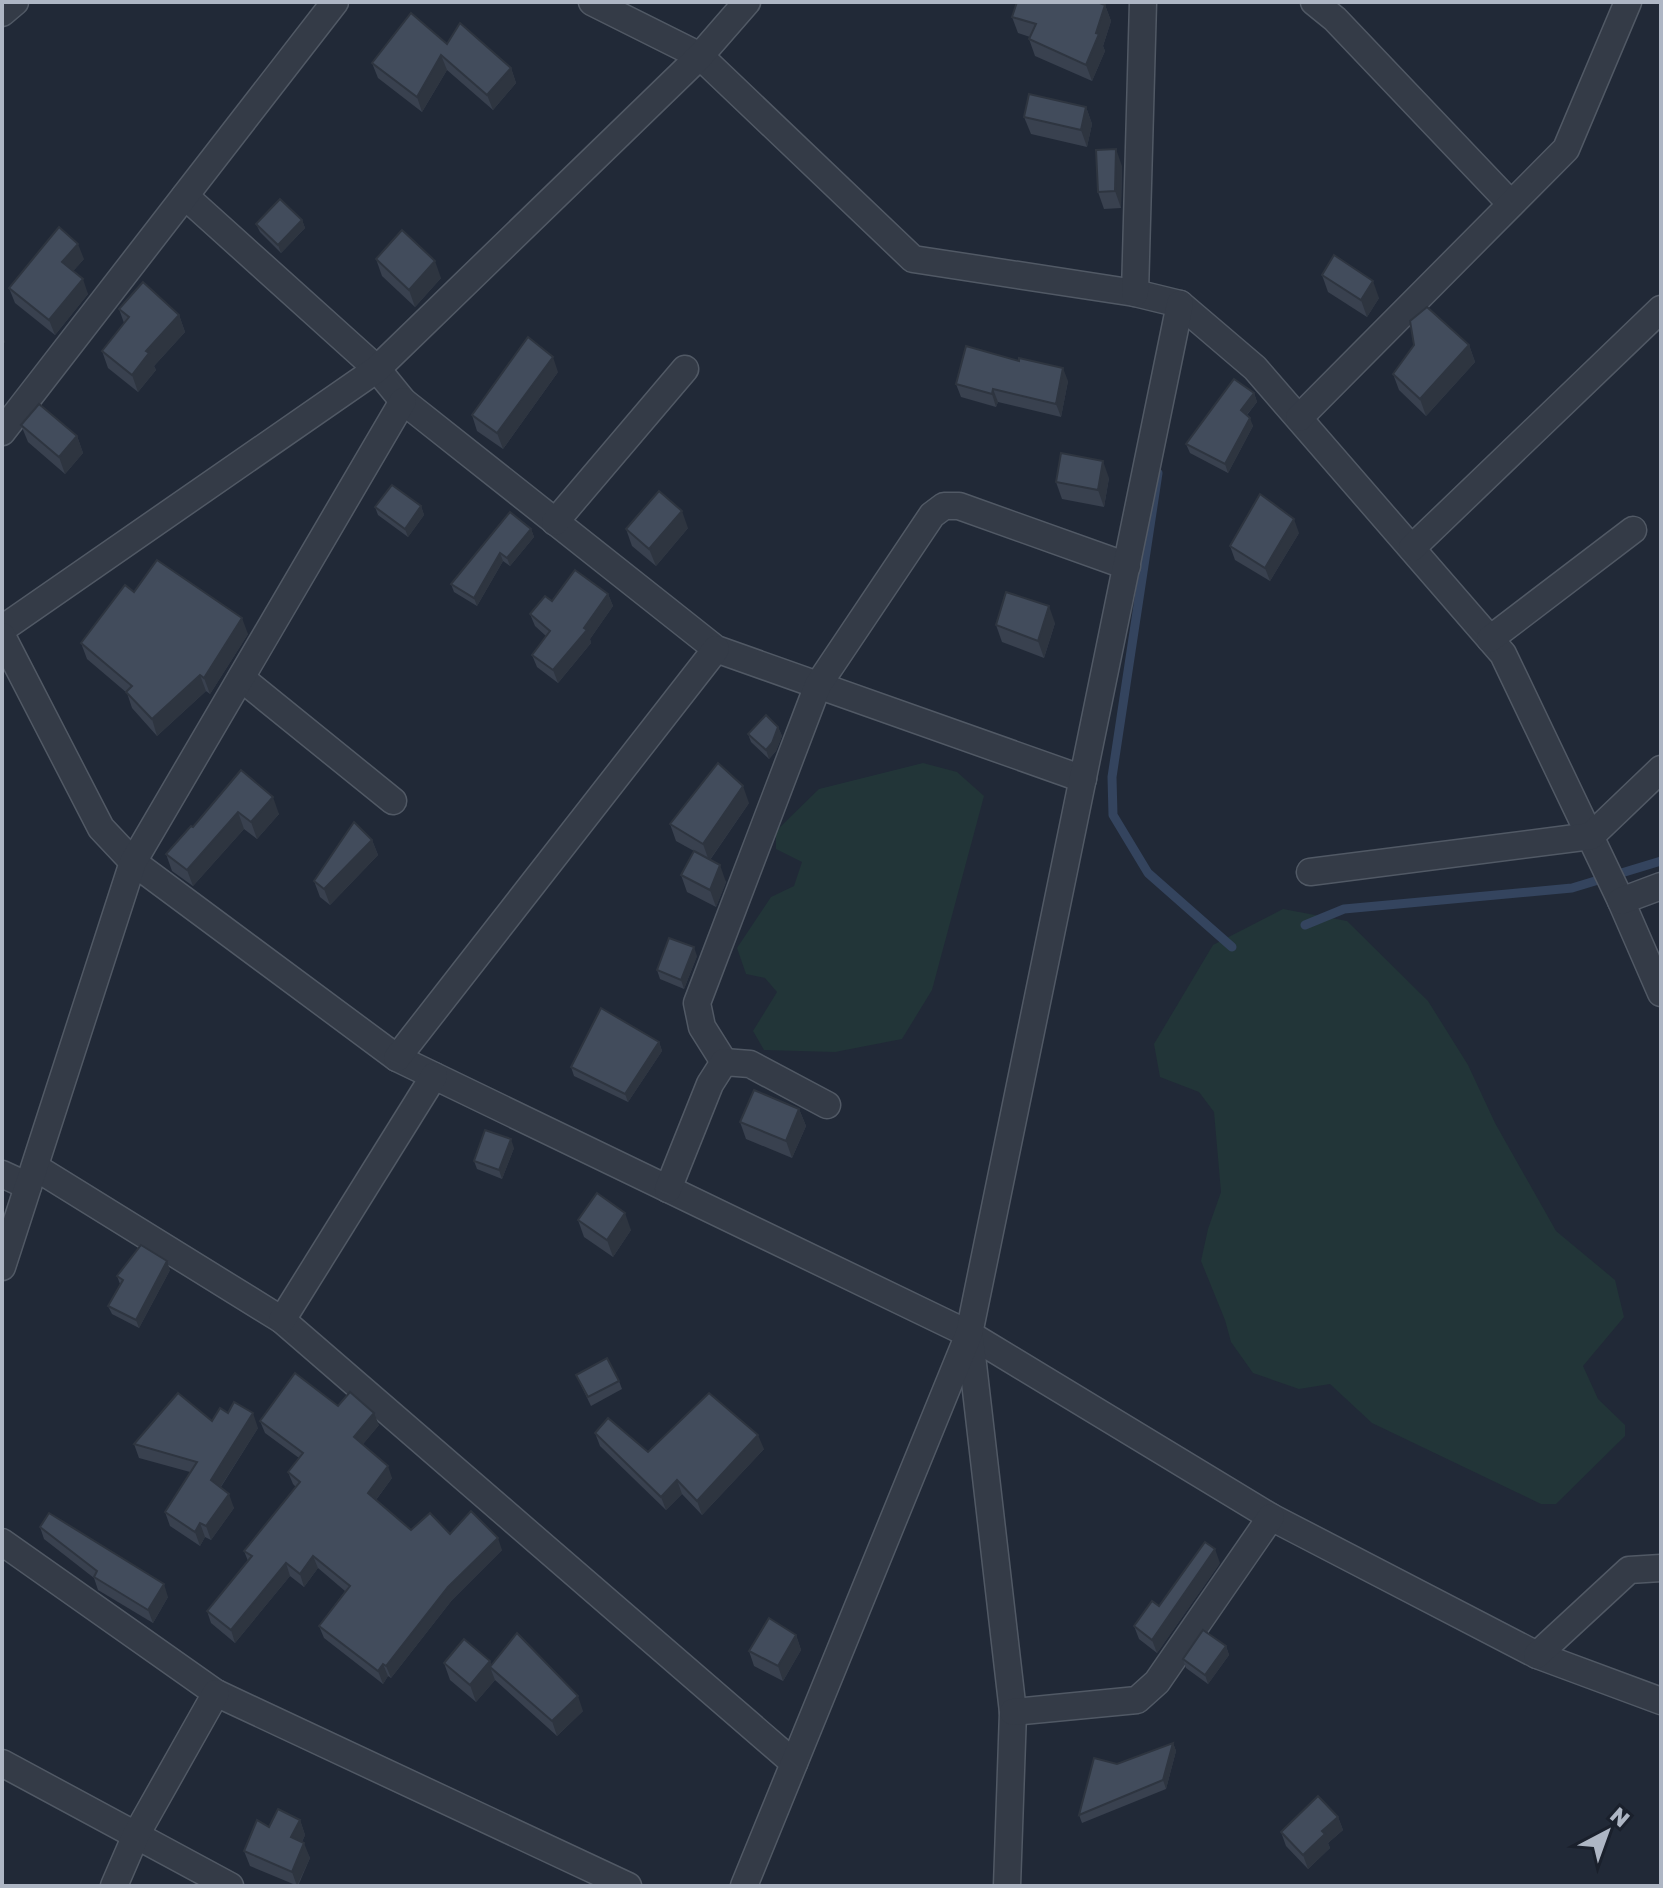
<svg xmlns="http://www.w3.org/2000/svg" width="1663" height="1888" font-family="'Golos Text',sans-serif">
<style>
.green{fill:#223538}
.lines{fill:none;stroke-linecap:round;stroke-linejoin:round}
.stream{stroke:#34445e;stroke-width:9}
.street-casing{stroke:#515965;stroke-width:29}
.street{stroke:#343b47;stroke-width:26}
.wall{fill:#39414f}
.shaded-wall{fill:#2e3540}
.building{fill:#424c5c;stroke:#2e3540;stroke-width:2}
</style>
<rect width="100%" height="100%" fill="#212937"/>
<!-- green -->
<g class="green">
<polygon points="923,763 957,772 984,796 932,990 902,1039 835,1052 764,1050 753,1031 777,992 765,978 746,974 737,948 771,897 794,886 802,862 776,849 776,831 819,789"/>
<polygon points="1283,909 1347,921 1428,1001 1468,1065 1495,1123 1556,1231 1615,1280 1624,1317 1583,1366 1598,1399 1625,1425 1625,1436 1556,1504 1541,1504 1372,1423 1330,1384 1299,1389 1253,1373 1231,1342 1225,1320 1201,1261 1208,1229 1221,1192 1214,1112 1199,1092 1160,1077 1154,1044 1213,945"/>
</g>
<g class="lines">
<!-- stream -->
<g class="stream">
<polyline points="1158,473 1112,777 1113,815 1148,873 1232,947"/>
<polyline points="1305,925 1344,909 1572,888 1661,861"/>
</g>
<defs>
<g id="street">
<polyline points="592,2 700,56 913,259 1135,293 1180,304 1255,368 1503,654 1621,901 1661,993"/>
<polyline points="1314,2 1335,19 1511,204"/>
<polyline points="2,13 15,2"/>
<polyline points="185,196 377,369 403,401 716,649 1083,779"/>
<polyline points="1135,293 1143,2"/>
<polyline points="1299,418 1566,149 1628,2"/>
<polyline points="2,432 335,2"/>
<polyline points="555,522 685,369"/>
<polyline points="1412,548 1661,309"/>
<polyline points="2,629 377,369 700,56 747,2"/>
<polyline points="2,636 101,828 133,862 397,1058 969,1334 1271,1517 1537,1655 1661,1701"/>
<polyline points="1490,639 1633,530"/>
<polyline points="241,678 393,801"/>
<polyline points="1310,872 1591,836 1661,769"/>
<polyline points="1621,901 1661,886"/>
<polyline points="397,1058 716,649"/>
<polyline points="724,1062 702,1027 697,1003 818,685 932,515 944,506 959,506 1127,566"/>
<polyline points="35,1167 282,1320 794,1763"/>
<polyline points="2,1174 28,1186"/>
<polyline points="668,1189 710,1084 724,1062 750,1064 827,1105"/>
<polyline points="2,1267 133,862 403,401"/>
<polyline points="282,1320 434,1076"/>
<polyline points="970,1338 1013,1712 1007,1886"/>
<polyline points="2,1542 216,1693 628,1886"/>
<polyline points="1537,1655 1629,1570 1661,1568"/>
<polyline points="1013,1712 1137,1700 1157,1682 1271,1517"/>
<polyline points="2,1763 230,1886"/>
<polyline points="114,1886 136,1835 216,1693"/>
<polyline points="744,1886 969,1334 1180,304"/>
</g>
</defs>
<!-- street casing -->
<use href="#street" class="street-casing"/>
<!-- street -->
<use href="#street" class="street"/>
</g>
<!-- wall -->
<g class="wall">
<polygon points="1105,5 1111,21 1103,46 1105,51 1092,81 1035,56 1029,39 1030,37 1018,33 1012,17"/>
<polygon points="447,44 511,68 516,83 493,110 447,70 422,112 378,78 372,63"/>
<polygon points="1086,107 1092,124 1087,147 1031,134 1024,117"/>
<polygon points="1122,166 1121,208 1104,209 1098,192"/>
<polygon points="302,220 305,228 281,253 260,232 256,224"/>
<polygon points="84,259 73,271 88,294 55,335 15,303 9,288"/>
<polygon points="376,259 441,278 415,307 382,276"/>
<polygon points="1322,275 1379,298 1367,317 1328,292"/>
<polygon points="119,309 179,315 185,332 154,366 156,370 138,392 108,368 102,351 124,323"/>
<polygon points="1469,345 1475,362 1426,416 1399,390 1393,374"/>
<polygon points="558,372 503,449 477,431 472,415"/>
<polygon points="1068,381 1061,417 998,402 996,407 961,397 956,384"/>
<polygon points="1254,393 1257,402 1247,415 1253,426 1228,473 1190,453 1186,444"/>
<polygon points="21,425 77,436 83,453 65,474 28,442"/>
<polygon points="1109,478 1104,507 1062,499 1056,482"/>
<polygon points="421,506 424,515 408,537 378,515 375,507"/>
<polygon points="688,528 656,566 632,546 626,529"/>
<polygon points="531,529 534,537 510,566 503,561 477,606 454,592 451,584"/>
<polygon points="1299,533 1270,581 1235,560 1230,546"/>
<polygon points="134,592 248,634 210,694 206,691 157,736 132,708 127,693 87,659 81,643"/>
<polygon points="608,594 613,606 590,639 591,643 558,683 537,667 532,655 546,636 535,626 530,614 552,601"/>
<polygon points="1055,623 1044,658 1002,642 996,625"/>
<polygon points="778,727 782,736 776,751 769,759 751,742 748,734"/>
<polygon points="241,770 279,814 257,839 244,829 193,886 172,871 166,854 193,827"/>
<polygon points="749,803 710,860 726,882 716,907 687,892 681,875 694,851 676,841 670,824"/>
<polygon points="372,840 378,855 330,905 320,897 314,881"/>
<polygon points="697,956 684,989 660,979 657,970"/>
<polygon points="659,1042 662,1051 628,1102 574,1076 571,1067"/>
<polygon points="799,1109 806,1126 792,1158 746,1139 740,1122"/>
<polygon points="514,1148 502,1179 477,1169 474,1161"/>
<polygon points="578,1220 631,1230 613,1257 584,1237"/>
<polygon points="170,1270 139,1328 112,1314 108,1306 120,1284 117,1276"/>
<polygon points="576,1375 619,1381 622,1389 591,1406"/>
<polygon points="338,1406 379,1425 363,1444 392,1478 376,1500 411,1530 450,1534 502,1550 452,1600 391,1678 388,1676 383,1684 324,1638 319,1626 345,1591 318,1568 304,1587 290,1576 235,1643 211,1623 207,1611 248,1561 244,1551 296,1487 293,1484 288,1472 299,1458 265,1433 260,1421"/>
<polygon points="228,1413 258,1428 221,1487 234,1508 211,1540 205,1537 200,1546 170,1526 165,1512 190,1472 139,1458 134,1444 212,1421"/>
<polygon points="595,1433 648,1452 764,1449 702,1515 682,1494 666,1510 600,1446"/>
<polygon points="40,1527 168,1597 153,1623 98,1590 94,1578 44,1539"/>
<polygon points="1220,1563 1157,1653 1139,1639 1134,1626"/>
<polygon points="796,1635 801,1650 783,1681 754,1666 749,1651"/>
<polygon points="1226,1646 1229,1655 1208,1684 1186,1668 1183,1659"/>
<polygon points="490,1661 491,1665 583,1711 557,1736 495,1680 476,1702 450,1680 444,1663"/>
<polygon points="1173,1743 1176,1751 1166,1789 1082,1823 1079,1815 1117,1764"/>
<polygon points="1338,1817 1343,1830 1328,1843 1330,1848 1308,1869 1286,1846 1281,1832"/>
<polygon points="300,1820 305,1835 302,1842 310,1858 298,1886 250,1866 244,1851 269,1827"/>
</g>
<!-- shaded-wall -->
<g class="shaded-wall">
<polygon points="1105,5 1111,21 1103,46 1105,51 1092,81 1086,65"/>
<polygon points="441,55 447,70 422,112 417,97"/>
<polygon points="511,68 516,83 493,110 487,95"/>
<polygon points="1086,107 1092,124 1087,147 1081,130"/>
<polygon points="1116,149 1122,166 1121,208 1115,191"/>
<polygon points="302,220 305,228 281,253 278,245"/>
<polygon points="78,244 84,259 68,277 62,262"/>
<polygon points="435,261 441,278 415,307 409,290"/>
<polygon points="83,279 88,294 55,335 49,320"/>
<polygon points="1373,281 1379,298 1367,317 1361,300"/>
<polygon points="179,315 185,332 154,366 156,370 138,392 132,375 146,351"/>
<polygon points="2,333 5,342 2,346"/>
<polygon points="1469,345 1475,362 1426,416 1420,399"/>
<polygon points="553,357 558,372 503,449 497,433"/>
<polygon points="1063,368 1068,381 1061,417 1056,404"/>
<polygon points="993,389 998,402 996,407 992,394"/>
<polygon points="1254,393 1257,402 1244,418 1241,410"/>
<polygon points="1250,418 1253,426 1228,473 1225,464"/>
<polygon points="77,436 83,453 65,474 59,457"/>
<polygon points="1103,461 1109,478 1104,507 1098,490"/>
<polygon points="421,506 424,515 408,537 405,529"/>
<polygon points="682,511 688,528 656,566 649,549"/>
<polygon points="1294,519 1299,533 1270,581 1265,568"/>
<polygon points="531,529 534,537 510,566 507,558"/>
<polygon points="500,553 503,561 477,606 474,598"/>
<polygon points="608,594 613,606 590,639 591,643 558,683 553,670"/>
<polygon points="1049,606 1055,623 1044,658 1038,641"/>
<polygon points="242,618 248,634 210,694 204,678"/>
<polygon points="200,675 206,691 157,736 152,719"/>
<polygon points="778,727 782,736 776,751 769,759 766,750"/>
<polygon points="743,786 749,803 709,861 703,844"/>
<polygon points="273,797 279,814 257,839 251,822"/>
<polygon points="238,812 244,829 193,886 187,870"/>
<polygon points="372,840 378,855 330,905 324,889"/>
<polygon points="720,865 726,882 716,907 710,890"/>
<polygon points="694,947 697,956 684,989 681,980"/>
<polygon points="659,1042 662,1051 628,1102 625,1094"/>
<polygon points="799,1109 806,1126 792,1158 786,1141"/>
<polygon points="511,1139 514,1148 502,1179 499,1170"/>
<polygon points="625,1213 631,1230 613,1257 607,1240"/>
<polygon points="167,1261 170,1270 139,1328 136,1320"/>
<polygon points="253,1413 258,1428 216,1494 211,1480"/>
<polygon points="374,1413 379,1425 359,1449 354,1437"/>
<polygon points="758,1435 764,1449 702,1515 697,1501"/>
<polygon points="388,1466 392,1478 372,1505 368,1493"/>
<polygon points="677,1480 682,1494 666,1510 661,1497"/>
<polygon points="229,1494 234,1508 211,1540 206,1526"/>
<polygon points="200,1523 205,1537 200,1546 195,1532"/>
<polygon points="498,1538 502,1550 452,1600 391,1678 386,1666 448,1587"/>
<polygon points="1215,1549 1220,1563 1157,1653 1152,1640"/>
<polygon points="313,1556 318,1568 304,1587 300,1574"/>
<polygon points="286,1563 290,1576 235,1643 231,1630"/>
<polygon points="164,1584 168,1597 153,1623 148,1610"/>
<polygon points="796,1635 801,1650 783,1681 778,1666"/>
<polygon points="1226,1646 1229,1655 1208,1684 1205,1675"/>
<polygon points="490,1661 493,1670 490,1667 495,1680 476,1702 470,1685"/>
<polygon points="383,1664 388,1676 383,1684 378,1671"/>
<polygon points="578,1696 583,1711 557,1736 552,1721"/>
<polygon points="1173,1743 1176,1751 1166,1789 1163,1780"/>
<polygon points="1338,1817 1343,1830 1328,1843 1330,1848 1308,1869 1303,1855 1322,1831"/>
<polygon points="300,1820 305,1835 297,1852 291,1837"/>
<polygon points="304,1843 310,1858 297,1886 292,1872"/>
</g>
<!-- building -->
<g class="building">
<polygon points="1017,2 1097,2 1105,5 1096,33 1099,34 1086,65 1029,39 1036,24 1012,17"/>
<polygon points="411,13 447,44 460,23 511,68 487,95 441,55 417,97 372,63"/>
<polygon points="1029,94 1086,107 1081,130 1024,117"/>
<polygon points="1116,149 1115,191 1098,192 1096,150"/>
<polygon points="280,199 302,220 278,245 256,224"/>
<polygon points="59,227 78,244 62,262 83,279 49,320 9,288"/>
<polygon points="402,230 435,261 409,290 376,259"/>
<polygon points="1334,255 1373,281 1361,300 1322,275"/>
<polygon points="143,282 179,315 146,351 149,353 132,375 102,351 129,317 119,309"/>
<polygon points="1427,307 1469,345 1420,399 1393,374 1414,345 1410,321"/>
<polygon points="528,337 553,357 497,433 472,415"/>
<polygon points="966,346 1019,361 1019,358 1063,368 1056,404 993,389 992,394 956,384"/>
<polygon points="1234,379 1254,393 1241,410 1250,418 1225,464 1186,444"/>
<polygon points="39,404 77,436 59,457 21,425"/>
<polygon points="1061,453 1103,461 1098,490 1056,482"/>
<polygon points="392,485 421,506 405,529 375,507"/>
<polygon points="659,491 682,511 649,549 626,529"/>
<polygon points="1260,494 1294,519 1265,568 1230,546"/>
<polygon points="510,512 531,529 507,558 500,553 474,598 451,584"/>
<polygon points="157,560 242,618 204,678 200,675 152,719 126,692 132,686 81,643 125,585 134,592"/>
<polygon points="575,570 608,594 584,628 587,630 553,670 532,655 550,631 530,614 545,596 552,601"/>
<polygon points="1006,592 1049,606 1038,641 996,625"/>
<polygon points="766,715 778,727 772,743 766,750 748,734"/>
<polygon points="718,763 743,786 703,844 670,824"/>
<polygon points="241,770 273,797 251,822 238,812 187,870 166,854 191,826 193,827"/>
<polygon points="354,822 372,840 324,889 314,881"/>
<polygon points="694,851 720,865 710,890 681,875"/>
<polygon points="669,938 694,947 681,980 657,970"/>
<polygon points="601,1008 659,1042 625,1094 571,1067"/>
<polygon points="754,1090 799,1109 786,1141 740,1122"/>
<polygon points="485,1130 511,1139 499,1170 474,1161"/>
<polygon points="597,1193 625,1213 607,1240 578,1220"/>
<polygon points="141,1245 167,1261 136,1320 108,1306 123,1280 117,1276"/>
<polygon points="607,1358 619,1381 588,1397 576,1375"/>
<polygon points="295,1373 338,1406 350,1392 374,1413 354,1437 388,1466 368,1493 411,1530 430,1513 450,1534 471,1511 498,1538 448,1587 386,1666 383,1664 378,1671 319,1626 350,1586 313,1556 300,1574 286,1563 231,1630 207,1611 252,1556 244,1551 300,1482 288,1472 303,1453 260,1421"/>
<polygon points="178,1393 212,1421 220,1408 228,1413 234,1402 253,1413 211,1480 229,1494 206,1526 200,1523 195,1532 165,1512 197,1462 134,1444"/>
<polygon points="709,1393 758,1435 697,1501 677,1480 661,1497 595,1433 608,1418 648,1452"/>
<polygon points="49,1513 164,1584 148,1610 94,1577 97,1571 40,1527"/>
<polygon points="1205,1542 1215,1549 1152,1640 1134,1626 1152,1601 1159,1606"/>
<polygon points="769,1618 796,1635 778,1666 749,1651"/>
<polygon points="1203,1630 1226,1646 1205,1675 1183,1659"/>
<polygon points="517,1633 578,1696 552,1721 490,1667"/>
<polygon points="464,1639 490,1661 470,1685 444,1663"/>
<polygon points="1173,1743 1163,1780 1079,1815 1094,1758 1117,1764"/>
<polygon points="1318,1796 1338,1817 1322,1831 1325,1834 1303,1855 1281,1832"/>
<polygon points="278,1809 300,1820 291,1837 304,1843 292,1872 244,1851 257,1820 269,1827"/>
</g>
<!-- border -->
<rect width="1663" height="1888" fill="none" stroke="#aeb6c4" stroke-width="8"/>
<!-- north arrow -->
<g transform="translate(1607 1832) rotate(41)" stroke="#1a202c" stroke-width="6" paint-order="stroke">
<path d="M0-6L14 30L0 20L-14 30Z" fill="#aeb6c4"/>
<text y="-12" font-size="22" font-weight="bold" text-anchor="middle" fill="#aeb6c4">N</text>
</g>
</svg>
